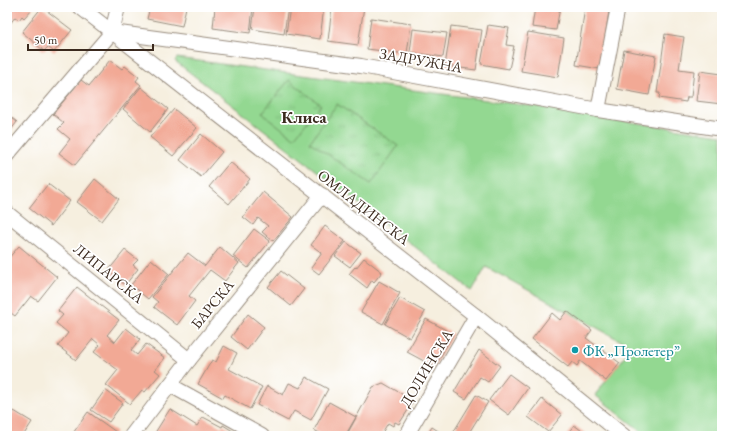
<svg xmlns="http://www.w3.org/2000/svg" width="729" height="443" font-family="'EB Garamond',serif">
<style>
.grass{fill:#93d891;stroke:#678158}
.park{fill:url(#park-tufts);stroke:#678158}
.building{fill:#f2a995}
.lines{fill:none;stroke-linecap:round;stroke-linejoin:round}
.street-casing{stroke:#988c7e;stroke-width:16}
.street{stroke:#fff;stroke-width:14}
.culture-dot{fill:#0f9aa8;stroke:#fff;stroke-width:1.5}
.labels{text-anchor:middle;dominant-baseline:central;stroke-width:3.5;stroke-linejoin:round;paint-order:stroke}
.street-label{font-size:15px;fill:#3b2a1e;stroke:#fff}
.culture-label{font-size:15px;fill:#0d838f;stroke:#fff;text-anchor:start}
.quarter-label{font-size:17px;font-weight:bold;fill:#3b2a1e;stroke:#fff}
</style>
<defs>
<pattern id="park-tufts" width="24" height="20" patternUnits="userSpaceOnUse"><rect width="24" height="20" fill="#93d891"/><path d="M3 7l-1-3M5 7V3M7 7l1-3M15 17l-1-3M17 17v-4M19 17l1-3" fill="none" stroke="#80ba7d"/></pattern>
</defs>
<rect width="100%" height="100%" fill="#fff"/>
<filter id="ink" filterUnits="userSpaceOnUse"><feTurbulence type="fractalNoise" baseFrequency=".025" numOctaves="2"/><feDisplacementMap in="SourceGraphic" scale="8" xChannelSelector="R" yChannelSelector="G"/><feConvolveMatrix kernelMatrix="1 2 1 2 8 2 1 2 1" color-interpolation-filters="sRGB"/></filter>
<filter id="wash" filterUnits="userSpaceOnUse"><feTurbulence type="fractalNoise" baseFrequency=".012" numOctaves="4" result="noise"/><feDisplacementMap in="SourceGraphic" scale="16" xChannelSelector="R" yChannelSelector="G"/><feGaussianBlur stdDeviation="0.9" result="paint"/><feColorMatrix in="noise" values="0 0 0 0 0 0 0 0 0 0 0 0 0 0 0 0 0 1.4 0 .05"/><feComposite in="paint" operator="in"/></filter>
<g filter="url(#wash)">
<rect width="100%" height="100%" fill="#f6efdf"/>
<!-- grass -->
<polygon class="grass" points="177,58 531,106 534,106 610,119 722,135 722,426 716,436 647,436 595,395 632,347 486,267 472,291 175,61"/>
<!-- park -->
<g class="park">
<polygon points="289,80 321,105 294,138 262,113"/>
<polygon points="337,104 398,146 371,184 310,142"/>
</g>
<g id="blocks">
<!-- building -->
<g class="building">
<polygon points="7,7 32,7 33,8 24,18 22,16 19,20 15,17 10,24 7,22"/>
<polygon points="42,7 72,30 54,52 48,47 44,51 22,32"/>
<polygon points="150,7 186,7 182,26 147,19"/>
<polygon points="215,7 253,7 250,33 213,28"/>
<polygon points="255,7 288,7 284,34 252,29"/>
<polygon points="290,7 324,7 320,39 286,34"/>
<polygon points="332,7 364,7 358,45 328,41"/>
<polygon points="535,7 560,7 556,30 532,27"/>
<polygon points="585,8 609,11 600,69 576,65"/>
<polygon points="371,18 411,24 407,54 367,49"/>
<polygon points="488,25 509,28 506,45 514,46 509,69 481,64"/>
<polygon points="451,26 482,30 476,70 445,66"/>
<polygon points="413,29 447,33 443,57 410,52"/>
<polygon points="528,32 564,38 558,77 521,71"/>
<polygon points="665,34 684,37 679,69 694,71 691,97 687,97 686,102 659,98 660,93 657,93"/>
<polygon points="624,50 656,56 649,95 617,89"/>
<polygon points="110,60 122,69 125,66 139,77 136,81 141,85 75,165 59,153 70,139 58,129 64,123 53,114 81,80 89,86"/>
<polygon points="700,71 722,74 722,104 696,101"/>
<polygon points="141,87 168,109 150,132 123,109"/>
<polygon points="174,109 197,128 173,156 150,137"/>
<polygon points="7,114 17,122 7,135"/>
<polygon points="201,134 222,152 201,177 180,160"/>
<polygon points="230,162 250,179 229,204 209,187"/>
<polygon points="95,179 119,199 102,221 77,202"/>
<polygon points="48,184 70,201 51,226 29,208"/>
<polygon points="263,192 293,217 273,241 262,232 268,226 258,218 253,225 243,217"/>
<polygon points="325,226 345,241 319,274 311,268 322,253 311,245"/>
<polygon points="254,229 270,241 248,268 233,256"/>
<polygon points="346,242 361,253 350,267 335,256"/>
<polygon points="19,246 57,277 38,301 31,296 15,316 7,310 7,260"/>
<polygon points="220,247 239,263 225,281 210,270 189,296 195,301 177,325 154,307 158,302 152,297 188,253 205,266"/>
<polygon points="125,250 138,260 133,265 138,269 125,285 108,271"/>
<polygon points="364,258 382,272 374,282 372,280 367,288 349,274 355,267 356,268"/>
<polygon points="151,259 169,274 148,299 131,285"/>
<polygon points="281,271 304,289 291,306 268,287"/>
<polygon points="379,281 400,293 383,324 361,312"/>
<polygon points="77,287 119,320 107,335 115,342 126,328 140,339 131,350 137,355 146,344 165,358 155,370 160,374 145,392 142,390 130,404 106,385 118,370 94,352 100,345 93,339 76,360 58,346 68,333 56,323 63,315 58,311"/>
<polygon points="400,298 425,312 410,338 385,324"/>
<polygon points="567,311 592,330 586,338 620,363 606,381 580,361 577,366 572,362 568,367 532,339 552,313 560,320"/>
<polygon points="248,314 264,327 247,350 231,337"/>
<polygon points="426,319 453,334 435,367 407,352"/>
<polygon points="224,346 237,353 229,369 262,387 250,409 225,395 223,398 198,384 212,360 216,362"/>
<polygon points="479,350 500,366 488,382 480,377 466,399 454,392"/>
<polygon points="509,374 528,388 509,415 489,400"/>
<polygon points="306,377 328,389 311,420 294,411 288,421 257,405 267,386 283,395 289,383 300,388"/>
<polygon points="383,383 414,401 399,424 395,422 393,426 388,423 382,433 388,436 346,436 373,387"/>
<polygon points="105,390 123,403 109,422 91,410"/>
<polygon points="476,395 488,402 467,436 451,436"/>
<polygon points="542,399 562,415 548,432 528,417"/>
<polygon points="329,402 356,417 345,436 325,436 314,430"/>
<polygon points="170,409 197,426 203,417 222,427 223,425 236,433 234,436 153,436"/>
<polygon points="7,411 12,414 14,411 32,422 23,436 7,436"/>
<polygon points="88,412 116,432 113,436 97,436 94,433 92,436 71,436"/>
<polygon points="574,425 589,436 566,436"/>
<polygon points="432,427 446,436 426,436"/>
</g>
</g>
</g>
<g filter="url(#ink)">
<use href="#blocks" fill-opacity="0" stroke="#988c7e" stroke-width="1"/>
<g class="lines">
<defs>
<g id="street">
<polyline points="80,7 476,316 624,436"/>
<polyline points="112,32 361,66 598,110 722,129"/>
<polyline points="598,110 618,7"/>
<polyline points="7,155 112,32 118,7"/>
<polyline points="7,213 189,360"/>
<polyline points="170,385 262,436"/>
<polyline points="131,436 189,360 322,195"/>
<polyline points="406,436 476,316"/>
</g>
</defs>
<!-- street casing -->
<use href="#street" class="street-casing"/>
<!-- street -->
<use href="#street" class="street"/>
</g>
</g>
<!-- markers -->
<circle class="culture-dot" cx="575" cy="350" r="4"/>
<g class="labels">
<!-- street labels -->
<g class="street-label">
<text transform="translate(421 60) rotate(10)">ЗАДРУЖНА</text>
<text transform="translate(364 207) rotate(38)">ОМЛАДИНСКА</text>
<text transform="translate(109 273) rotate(39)">ЛИПАРСКА</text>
<text transform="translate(212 304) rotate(-51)">БАРСКА</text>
<text transform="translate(426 368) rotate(-59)">ДОЛИНСКА</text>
</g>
<!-- culture labels -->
<g class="culture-label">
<text x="583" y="350">ФК „Пролетер”</text>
</g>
<!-- quarter labels -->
<g class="quarter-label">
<text x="304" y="117">Клиса</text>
</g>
</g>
<!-- margin -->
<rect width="729" height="443" fill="none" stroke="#fff" stroke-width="24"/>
<!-- scale -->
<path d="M28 44v6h125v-6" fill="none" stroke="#3b2a1e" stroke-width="2"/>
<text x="34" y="44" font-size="12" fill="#3b2a1e" stroke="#ffffff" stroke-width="3" paint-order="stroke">50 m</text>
</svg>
